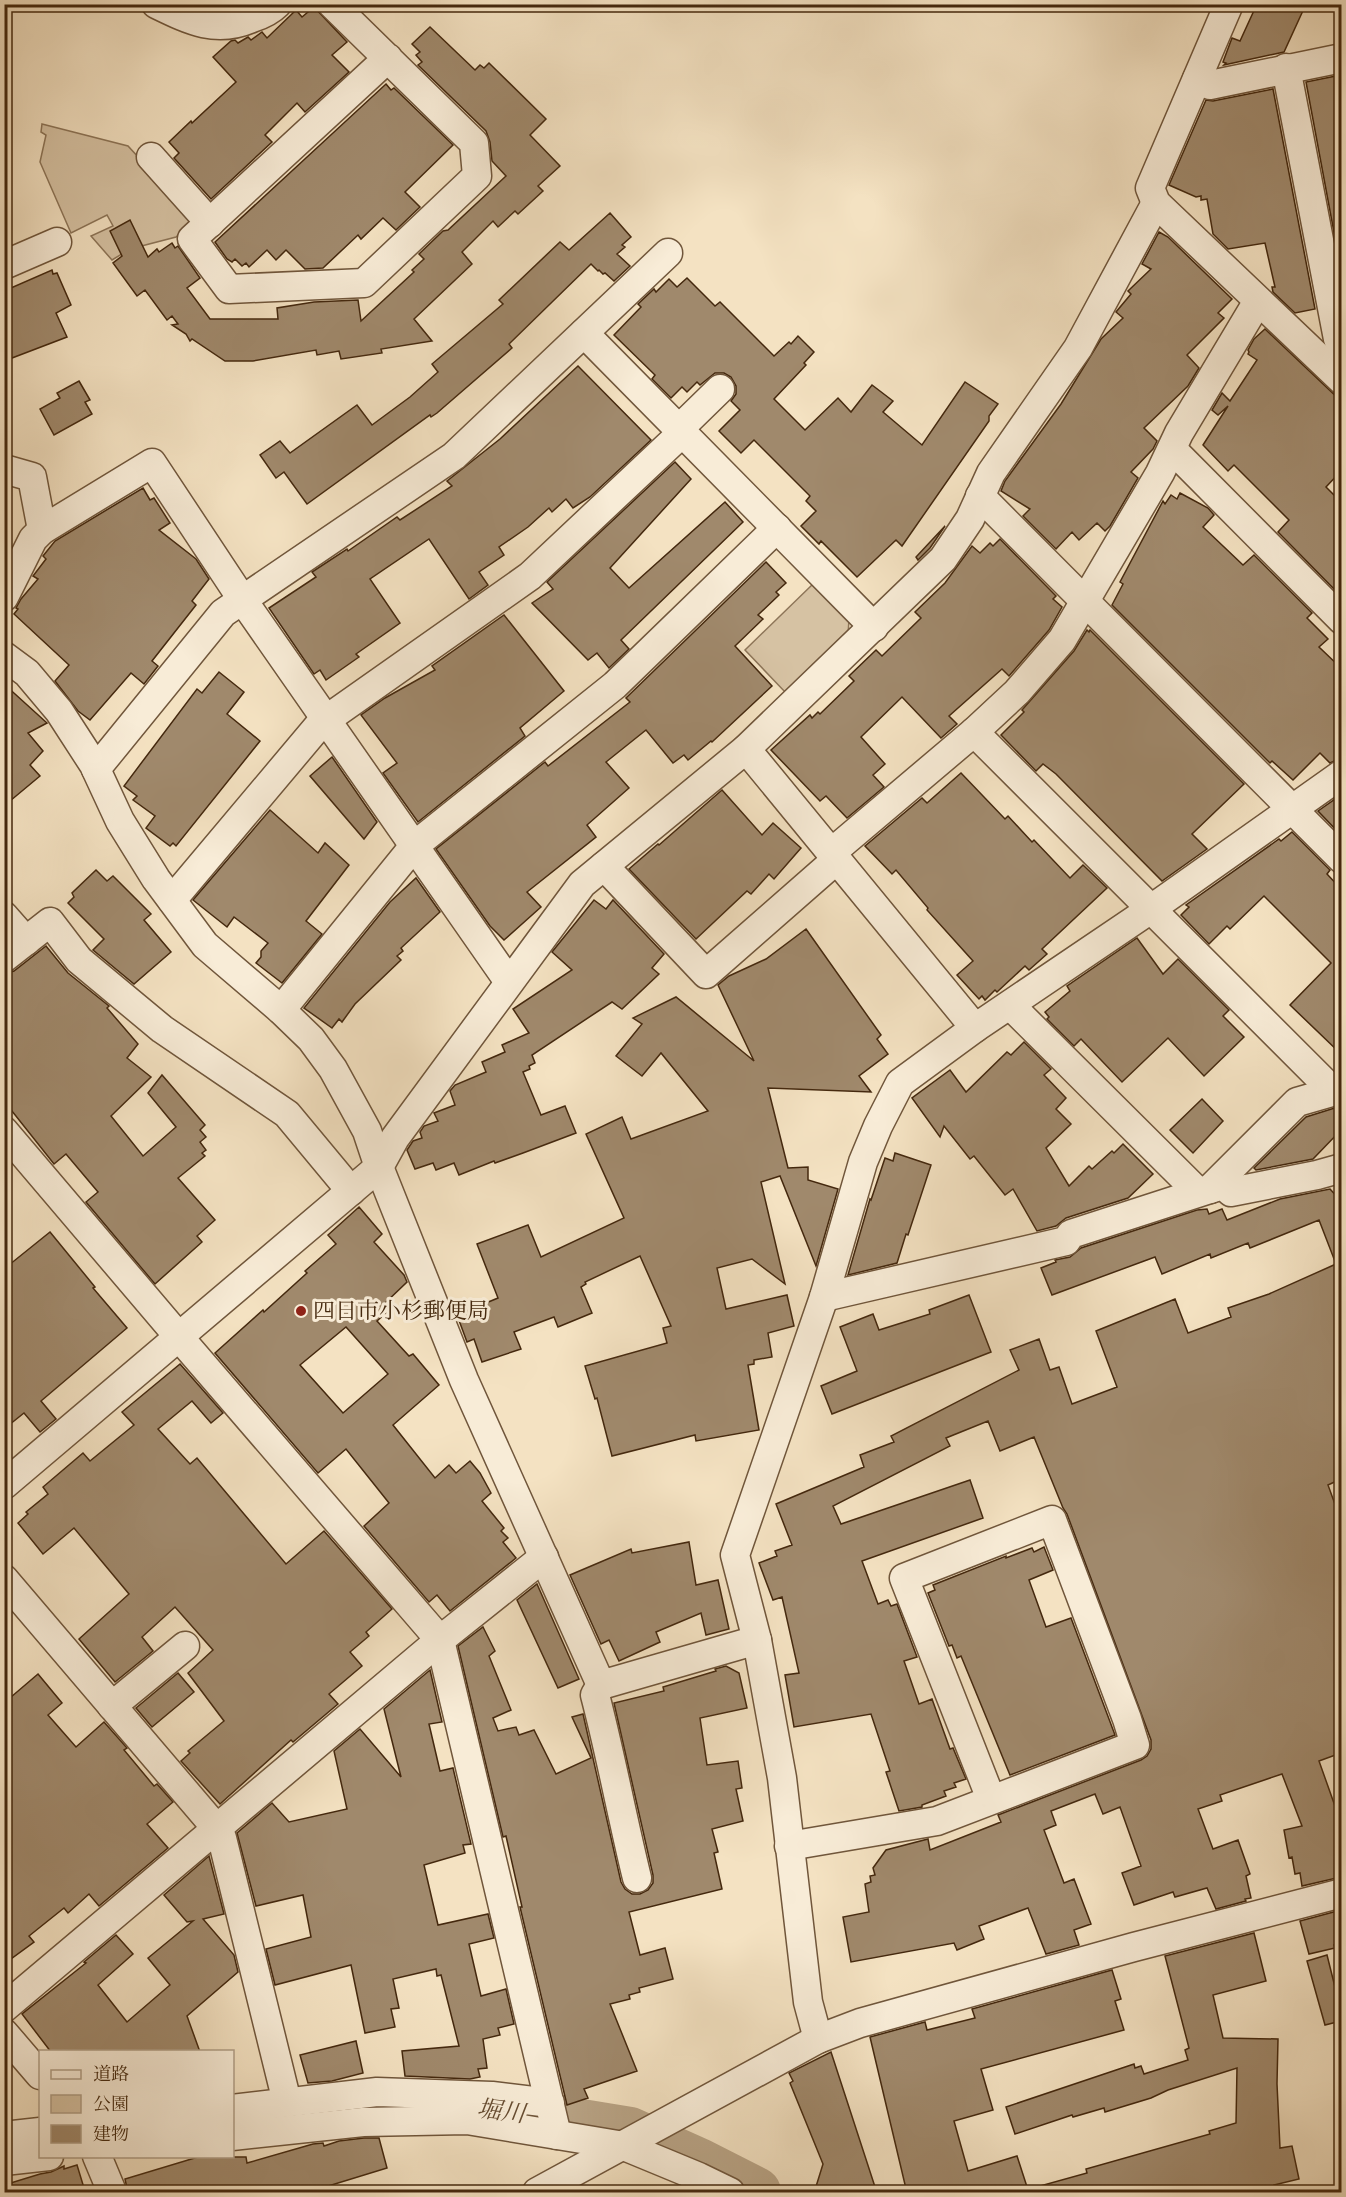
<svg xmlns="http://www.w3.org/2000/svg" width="1346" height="2197" font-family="'IM FELL DW Pica','Noto Serif JP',serif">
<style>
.green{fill:#d6c2a3;stroke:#8d7558;stroke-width:1.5}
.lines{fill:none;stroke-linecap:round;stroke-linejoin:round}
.river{stroke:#b8a385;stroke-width:50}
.building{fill:#a0896c;stroke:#44280e;stroke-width:1.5;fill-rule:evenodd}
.street-casing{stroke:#70563b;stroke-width:31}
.street{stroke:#f8ecd7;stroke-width:28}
.poi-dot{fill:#8f2418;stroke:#f8ecd7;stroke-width:2}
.labels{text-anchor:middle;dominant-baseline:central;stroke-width:6;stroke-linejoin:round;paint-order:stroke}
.poi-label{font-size:22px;fill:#44280e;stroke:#f8ecd7;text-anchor:start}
.water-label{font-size:24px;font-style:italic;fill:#674d32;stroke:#f8ecd7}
</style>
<rect width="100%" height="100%" fill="#f4e2c2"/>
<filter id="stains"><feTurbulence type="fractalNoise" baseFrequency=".00333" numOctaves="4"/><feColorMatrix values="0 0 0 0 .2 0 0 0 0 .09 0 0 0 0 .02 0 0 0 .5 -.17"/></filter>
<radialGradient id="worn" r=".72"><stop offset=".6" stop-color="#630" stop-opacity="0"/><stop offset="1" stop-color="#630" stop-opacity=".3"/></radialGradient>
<!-- green -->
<g class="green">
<polygon points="42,124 128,146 196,220 176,237 130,249 112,260 91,236 113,226 107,215 71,233 40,162 46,135 41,132"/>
<polygon points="814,583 849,619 848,635 786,693 745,650"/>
</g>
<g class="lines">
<!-- river -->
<polyline class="river" points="450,2107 514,2113 630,2132 699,2163 756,2192"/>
</g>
<!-- building -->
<g class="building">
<polygon points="1257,4 1306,4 1284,52 1224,65 1226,63 1223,62 1232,38 1240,41"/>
<polygon points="314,7 347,42 332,55 349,72 305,112 297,103 265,135 272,142 211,199 174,158 179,153 169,142 191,121 192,123 236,82 213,57 231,41 235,40 238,43 248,37 251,40 262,32 267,38 296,10 302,17"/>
<polygon points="430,27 475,70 480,65 484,68 489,63 546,119 530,135 560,166 538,186 543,191 518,214 515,211 498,227 493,221 462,252 472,264 414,319 432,341 381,349 382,353 341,359 339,351 317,355 316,350 253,361 225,361 192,339 190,341 186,334 172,325 178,324 172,316 167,320 145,290 137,296 113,263 122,256 110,231 130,220 148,257 157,249 159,252 172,243 175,248 178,246 200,278 187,288 210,319 278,319 277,308 314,302 358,300 361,321 414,272 412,270 424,259 419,254 443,231 448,230 506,176 492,161 490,142 486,131 418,65 422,62 416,55 420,52 412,44"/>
<polygon points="1341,75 1341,270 1306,82"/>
<polygon points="386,84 391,90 394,88 453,145 405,192 420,207 396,230 383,218 361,239 358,235 323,268 305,269 286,250 276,260 267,250 249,267 246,263 242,266 235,259 232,262 227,259 215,242"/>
<polygon points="1273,89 1315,309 1295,313 1273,292 1272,287 1275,287 1265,243 1228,249 1213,234 1207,199 1201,200 1201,196 1196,197 1169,185 1206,100 1213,101"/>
<polygon points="610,213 631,237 622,245 625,247 617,254 630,266 614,281 605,273 603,274 599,270 598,271 591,264 509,344 512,348 437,413 431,417 430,415 307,504 284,472 276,478 260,455 280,441 290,453 357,405 372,425 410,397 438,372 432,364 503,304 499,300 560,242 569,250"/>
<polygon points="1159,232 1168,237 1232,299 1218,313 1224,318 1187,355 1199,368 1188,386 1144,428 1157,441 1153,449 1131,472 1138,478 1110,526 1105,531 1097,523 1079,540 1072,532 1056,549 1023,516 1030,509 1001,491 1005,481 1061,404 1101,339 1123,318 1116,312 1131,294 1128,291 1151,269 1142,264"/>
<polygon points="52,270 53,274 57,273 71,305 56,313 67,337 12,358 4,344 4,291"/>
<polygon points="687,278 715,306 720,302 774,356 789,342 791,344 798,336 814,352 804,363 806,365 774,399 805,430 838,398 851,412 872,385 893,401 883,412 922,445 965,382 998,404 989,416 989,421 902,546 896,540 857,577 821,541 819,544 801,526 816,511 806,501 810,496 754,440 741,453 719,431 740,410 731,401 736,394 736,386 731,377 724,373 715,373 700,385 697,382 687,392 682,387 671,398 652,379 655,375 614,335 641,307 638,304 654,289 656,292 669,279 677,287"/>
<polygon points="1265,329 1341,401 1341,471 1326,487 1341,502 1341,584 1335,590 1278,532 1289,520 1234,465 1228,471 1203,445 1228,406 1218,415 1212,410 1222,393 1230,401 1257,360 1248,354 1249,352 1248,350 1254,339"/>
<polygon points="578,366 651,440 590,497 573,508 566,499 552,512 549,508 528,527 499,547 504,555 479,572 488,585 469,599 429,539 370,579 400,623 356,654 359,657 326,680 320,670 314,674 269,608 316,577 312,572 347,549 348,551 397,517 400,520 452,486 447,481 500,439"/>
<polygon points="79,381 90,400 85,402 92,414 54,435 40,409 60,398 57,393"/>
<polygon points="675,462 691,479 610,568 629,588 725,502 743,522 621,640 629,649 609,668 597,653 588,660 532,603 553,589 547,582"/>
<polygon points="143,488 150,500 154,498 170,523 159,530 196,559 209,579 192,601 196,605 152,661 158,666 144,684 131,673 90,720 78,711 55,681 69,665 14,614 18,609 16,608 21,599 38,579 33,576 46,559 43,556 55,541"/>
<polygon points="1180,493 1208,508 1214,515 1203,527 1243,565 1254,555 1312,613 1307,618 1328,639 1319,647 1341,668 1341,758 1330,763 1320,753 1293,780 1272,761 1270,763 1112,605 1123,584 1120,582 1163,501 1165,504 1171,495 1177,499"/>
<polygon points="945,526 930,548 918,560 916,557"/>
<polygon points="1000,539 1056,596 1053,599 1062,607 1049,630 1009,676 1002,669 949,716 957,724 941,738 902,697 861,737 885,764 873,775 884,787 847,818 826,796 820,801 771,750 810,715 812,718 818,712 820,714 854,681 849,676 876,650 882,656 921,618 915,612 945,583 972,546 980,553 990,543 993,546"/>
<polygon points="766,562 786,583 776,592 779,595 758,615 763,619 735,646 772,686 712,742 711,741 688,760 684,755 673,763 646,730 606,762 629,788 587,825 596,837 527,892 541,907 504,940 490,926 436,849 545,762 548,766 630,702 626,698"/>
<polygon points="504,615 564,691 520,728 525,736 418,822 383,773 397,763 361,715 385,698 435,670 432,666"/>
<polygon points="1087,630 1089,632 1090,630 1244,784 1192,834 1207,849 1162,881 1056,774 1043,764 1036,771 1001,735 1024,712 1022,710 1074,651"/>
<polygon points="219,672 244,692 227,714 260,741 176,846 173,843 170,846 146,828 155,816 133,800 137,796 124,786 197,689 202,693"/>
<polygon points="4,684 47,723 28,733 43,751 30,765 40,776 4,806"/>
<polygon points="332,757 377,822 364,839 310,776"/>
<polygon points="961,773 1005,819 1008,816 1032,842 1034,840 1070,878 1083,865 1107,888 1042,949 1047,954 1029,970 1025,966 997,992 995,990 985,1000 982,996 979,999 957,975 973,961 927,910 928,908 896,870 892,874 865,846 922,798 927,803"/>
<polygon points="722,790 762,835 773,823 801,848 774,879 769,874 751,894 747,891 696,939 629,869 658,844 659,845"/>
<polygon points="1341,795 1341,835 1318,811"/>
<polygon points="270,810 318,853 325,843 349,865 306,921 322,934 282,983 256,963 261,957 261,951 268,943 234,917 227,927 193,900"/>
<polygon points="1292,832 1330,870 1327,874 1341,889 1341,1054 1290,1005 1331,963 1264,896 1230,929 1227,926 1209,944 1181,915 1189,907 1186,905 1279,839 1281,841"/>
<polygon points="96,870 107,881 113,876 151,914 144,920 171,952 134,984 93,950 104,939 68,903 74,897 72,893"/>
<polygon points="416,878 440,912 401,948 403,951 397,956 401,960 355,1004 342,1022 339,1019 332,1028 304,1008 390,902"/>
<polygon points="594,900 606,909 613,900 664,954 652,968 659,974 622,1009 612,1002 532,1055 535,1063 529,1066 530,1069 523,1072 541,1115 565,1106 576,1133 523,1153 495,1163 494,1161 459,1175 454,1163 436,1170 433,1163 415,1169 407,1150 413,1141 422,1138 420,1132 424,1126 438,1121 434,1113 455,1105 450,1091 455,1085 486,1072 482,1062 505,1052 502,1045 529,1033 513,1009 572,970 552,952"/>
<polygon points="806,929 881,1035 877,1039 888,1054 859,1076 871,1092 768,1088 788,1168 808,1167 808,1180 838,1189 816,1266 780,1176 761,1182 785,1284 752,1259 717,1268 726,1309 787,1295 794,1326 768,1333 772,1357 754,1360 754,1364 748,1365 759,1430 696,1441 695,1435 612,1456 597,1398 595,1399 585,1366 667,1343 663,1328 671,1326 640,1256 585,1282 586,1284 581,1287 592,1313 558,1327 554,1317 514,1332 521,1349 482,1362 474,1339 467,1342 457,1315 498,1298 477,1244 528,1225 541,1257 624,1218 586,1134 622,1117 631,1139 708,1111 661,1053 642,1076 616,1056 642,1024 633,1018 676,997 754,1061 718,985 729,976 766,959"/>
<polygon points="1137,938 1163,974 1178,959 1229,1010 1223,1016 1244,1037 1204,1076 1168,1038 1122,1082 1081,1039 1074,1046 1047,1019 1049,1017 1045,1012 1070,991 1067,986"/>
<polygon points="46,946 68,973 109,1006 107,1008 138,1044 127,1058 151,1077 111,1116 143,1156 176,1127 148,1093 162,1075 205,1125 200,1130 206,1137 200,1142 206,1150 202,1153 205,1156 178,1178 215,1220 197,1236 202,1242 155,1284 86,1202 98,1192 66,1154 54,1164 4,1101 4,974 14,971"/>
<polygon points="1024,1042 1051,1069 1044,1075 1066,1098 1056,1109 1071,1124 1046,1148 1069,1186 1089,1166 1092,1169 1112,1151 1114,1153 1123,1144 1153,1174 1128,1198 1066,1218 1056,1226 1037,1231 1013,1189 1005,1195 974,1156 970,1159 944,1126 940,1137 912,1098 950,1070 966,1092 1007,1052 1011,1055"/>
<polygon points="1202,1099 1223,1121 1193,1153 1170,1130"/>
<polygon points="1341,1106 1341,1130 1313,1159 1256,1170 1254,1168 1306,1117"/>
<polygon points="895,1153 931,1165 908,1235 906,1234 897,1263 848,1275 870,1199 871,1200 885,1158 893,1161"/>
<polygon points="1330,1189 1341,1201 1341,1479 1328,1485 1341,1521 1341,1753 1319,1761 1341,1823 1341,1877 1302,1886 1300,1873 1295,1874 1292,1857 1289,1858 1284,1830 1302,1826 1282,1774 1220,1795 1222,1801 1198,1809 1213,1849 1238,1840 1250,1874 1246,1876 1251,1898 1245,1899 1246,1901 1216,1909 1207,1888 1175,1897 1173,1892 1134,1905 1122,1873 1141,1866 1120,1807 1103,1814 1095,1794 1051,1811 1056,1825 1044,1830 1064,1883 1074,1879 1091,1924 1074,1930 1079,1945 1046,1954 1028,1908 979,1926 984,1939 957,1950 954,1943 851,1962 843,1917 869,1912 865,1884 871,1882 870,1876 875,1875 873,1868 886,1850 928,1839 930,1850 1001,1822 998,1815 1141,1760 1147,1756 1151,1749 1151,1740 1067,1514 1063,1508 1034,1437 1000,1451 988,1421 946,1438 950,1446 833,1506 841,1524 970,1480 983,1518 862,1561 878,1604 888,1600 891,1606 897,1604 917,1657 904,1661 919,1704 932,1699 950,1749 953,1748 966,1779 954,1783 956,1787 944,1791 946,1796 922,1805 922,1807 899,1811 886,1772 890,1771 871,1714 794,1727 785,1675 799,1673 782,1597 773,1600 759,1563 777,1556 775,1551 792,1545 776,1504 864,1467 860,1455 894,1442 891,1436 1019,1370 1010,1350 1039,1339 1050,1370 1059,1367 1072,1404 1117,1387 1096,1331 1175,1299 1188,1333 1231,1317 1228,1308 1269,1294 1336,1264 1319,1220 1250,1248 1248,1243 1211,1258 1210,1254 1162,1274 1155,1257 1052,1295 1041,1268 1056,1262 1055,1260 1070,1257 1081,1248 1197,1210 1207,1209 1209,1214 1222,1209 1227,1220 1280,1199"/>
<path d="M 359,1207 L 382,1234 L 374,1242 L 404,1275 L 407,1282 L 383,1305 L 388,1311 L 377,1321 L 409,1356 L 413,1354 L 439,1385 L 393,1425 L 435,1478 L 449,1465 L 456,1473 L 470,1461 L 480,1473 L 491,1493 L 482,1501 L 504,1528 L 501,1531 L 508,1538 L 503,1542 L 516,1558 L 450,1611 L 437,1595 L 429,1602 L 364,1526 L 389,1503 L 346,1449 L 318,1473 L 215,1353 L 263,1310 L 264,1312 L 307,1273 L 305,1271 L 336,1244 L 328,1235 ZM 346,1327 L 388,1374 L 343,1413 L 300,1365 Z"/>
<polygon points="50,1232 95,1287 93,1288 127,1328 41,1401 56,1419 40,1432 24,1413 4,1429 4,1269"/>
<polygon points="969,1295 991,1352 832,1414 821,1386 857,1371 840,1327 873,1314 879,1330 930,1314 929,1310"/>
<polygon points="180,1364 223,1413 211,1423 192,1401 158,1429 190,1464 197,1458 286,1564 324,1531 392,1609 366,1632 369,1636 350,1652 362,1666 329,1694 338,1704 293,1742 291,1740 220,1804 181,1761 190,1753 188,1751 224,1721 188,1673 213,1650 175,1607 142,1637 153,1651 115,1682 79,1639 129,1594 74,1528 43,1554 18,1523 28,1514 26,1512 48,1494 43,1487 83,1453 90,1461 134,1425 122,1412"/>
<polygon points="689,1542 696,1585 718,1580 729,1629 706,1635 701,1613 656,1632 660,1642 619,1661 609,1640 601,1644 570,1575 631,1549 632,1553"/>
<polygon points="1044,1547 1053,1570 1029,1580 1046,1627 1071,1618 1115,1735 1010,1775 961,1656 957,1658 952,1645 949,1646 928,1593 935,1590 933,1585 1006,1556 1006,1558 1032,1548 1034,1552"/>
<polygon points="537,1584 579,1679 558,1688 517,1600"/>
<polygon points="483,1627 495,1651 489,1656 511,1710 493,1718 498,1731 516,1727 519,1735 534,1730 556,1774 591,1758 572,1717 583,1714 621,1882 625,1889 632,1894 640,1894 648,1890 653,1883 653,1875 614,1703 664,1691 663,1687 716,1671 715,1669 726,1666 739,1673 747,1708 700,1718 707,1765 738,1761 742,1788 736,1789 743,1821 712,1829 718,1852 714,1853 722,1889 629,1912 640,1955 665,1948 673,1979 639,1988 640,1992 629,1995 630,1999 610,2004 637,2071 584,2089 588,2098 567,2105 520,1907 522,1907 506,1836 503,1837 458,1646"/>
<polygon points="430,1670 442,1722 429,1724 440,1771 453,1768 471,1844 463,1845 465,1853 424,1865 438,1925 488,1914 494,1938 469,1944 481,1996 506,1989 514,2024 498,2028 500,2035 483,2039 487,2068 478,2069 480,2077 470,2079 405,2076 402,2051 459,2046 441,1975 437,1976 436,1969 393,1979 399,2008 391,2009 395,2027 365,2033 351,1965 275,1985 266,1949 311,1937 303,1895 256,1906 237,1833 272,1803 289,1822 347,1809 334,1751 360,1729 401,1777 384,1709"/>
<polygon points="178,1673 194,1692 152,1727 136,1708"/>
<polygon points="38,1674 62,1703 48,1715 76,1747 104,1722 127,1748 124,1750 154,1786 157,1784 173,1802 147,1824 168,1848 99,1906 89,1894 68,1913 64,1908 29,1936 34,1942 4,1964 4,1703"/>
<polygon points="209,1856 224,1914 203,1919 234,1955 238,1972 187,2016 200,2052 51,2052 22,2014 86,1963 84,1962 116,1935 133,1954 98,1985 127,2022 170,1985 148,1958 193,1921 187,1922 164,1895"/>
<polygon points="1341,1910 1341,1943 1334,1945 1335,1948 1309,1954 1300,1921"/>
<polygon points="1254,1933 1266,1981 1213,1995 1223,2038 1278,2039 1277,2084 1280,2148 1292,2146 1299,2179 1274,2185 1278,2193 1041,2193 1040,2186 1087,2173 1086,2169 1210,2134 1209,2131 1236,2123 1237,2068 1168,2090 1151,2098 1105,2112 1104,2108 1073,2117 1072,2115 1015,2134 1006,2107 1134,2064 1135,2068 1141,2066 1144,2074 1188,2060 1185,2050 1189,2048 1165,1956"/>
<polygon points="1327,1955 1341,2011 1341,2021 1325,2025 1307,1961"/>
<polygon points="1112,1970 1121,1999 1115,2001 1124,2030 981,2069 993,2110 954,2121 968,2171 1017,2156 1029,2193 907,2193 870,2037 925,2022 927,2030 975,2018 972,2009"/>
<polygon points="356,2041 363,2073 332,2081 308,2083 300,2055"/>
<polygon points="831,2052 877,2193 814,2193 823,2164 790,2083 793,2081 789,2073"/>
<polygon points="364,2138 379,2138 387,2168 325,2187 327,2193 128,2193 125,2179 198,2157 246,2157 247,2163 313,2144 323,2143 324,2146 339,2141"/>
<polygon points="77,2165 84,2188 68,2193 4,2193 4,2185 40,2174 51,2172 64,2166 64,2169"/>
</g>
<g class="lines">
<defs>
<g id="street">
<path d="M 156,4 C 189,20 216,34 252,18 C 261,15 270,11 277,4"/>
<polyline points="332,4 474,143 477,176 364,283 229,289 192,239 388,58"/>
<polyline points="1229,4 1150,188 1156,203 1342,380"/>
<polyline points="1286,68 1338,339 1342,343"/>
<polyline points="1197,79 1210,85 1342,58"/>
<polyline points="151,157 210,223"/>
<polyline points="4,265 57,242"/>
<polyline points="584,333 874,627"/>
<polyline points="679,429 720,389"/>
<polyline points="1172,449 1342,620"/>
<polyline points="4,469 32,477 42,530"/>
<polyline points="980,496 1342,859"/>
<polyline points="4,597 33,539 42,530 152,463 242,599 509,982"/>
<polyline points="4,656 27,673 59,711 94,765 120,821 156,879 205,945 281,1010 311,1039 333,1069 367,1131 379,1167 464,1380 601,1685 757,1640"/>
<polyline points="974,732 1333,1091"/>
<polyline points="746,749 975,1028"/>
<polyline points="96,769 223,613 454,456 668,253"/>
<polyline points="831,853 974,732 1017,692 1062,640 1160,473 1179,433 1258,301"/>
<polyline points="604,866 706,974 836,860"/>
<polyline points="172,900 320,724 530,576 683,432"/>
<polyline points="4,916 26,941"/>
<polyline points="4,958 50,922 79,960 162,1029 287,1114 351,1191"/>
<polyline points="1011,1006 1198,1192"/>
<polyline points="281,1010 414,846 615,685 777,528"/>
<polyline points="4,1131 179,1337 440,1640 557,2135"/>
<polyline points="1210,1189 1297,1102 1342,1089"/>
<polyline points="824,1297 1066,1241 1071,1234 1210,1189 1223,1185 1231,1192 1317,1175 1342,1168"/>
<polyline points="4,1485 379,1167 395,1138 582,884 746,749 943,559 970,519 991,473 1078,348 1156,203"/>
<polyline points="4,1579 217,1829 222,1838 287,2102"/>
<path d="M 601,1685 L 595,1695 C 611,1756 622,1817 637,1878"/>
<polyline points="112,1706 185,1646"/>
<polyline points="789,1846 937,1821 1135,1745 1127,1719 1052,1520 904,1578 991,1799"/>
<polyline points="4,2008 440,1640 544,1557"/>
<polyline points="4,2033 40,2075"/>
<polyline points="818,2039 808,2002 782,1778 757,1640 735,1555 824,1297 863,1162 878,1126 900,1083 975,1028 1151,909 1342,774"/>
<polyline points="232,2109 377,2092 492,2096 550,2103"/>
<polyline points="4,2136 40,2132"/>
<polyline points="232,2136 363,2122 467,2120 624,2146 699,2177 730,2192"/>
<polyline points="97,2156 112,2192"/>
<polyline points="4,2161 49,2156"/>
<polyline points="537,2192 818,2039 860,2023 1134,1947 1342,1893"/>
</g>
</defs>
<!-- street casing -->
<use href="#street" class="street-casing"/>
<!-- street -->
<use href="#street" class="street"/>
</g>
<!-- markers -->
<circle class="poi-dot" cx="301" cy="1311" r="6"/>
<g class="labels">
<!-- poi labels -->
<g class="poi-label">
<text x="313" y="1311">四日市小杉郵便局</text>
</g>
<!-- water labels -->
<g class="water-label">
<text transform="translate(501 2112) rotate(7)">堀川</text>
</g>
</g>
<!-- margin -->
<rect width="1346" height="2197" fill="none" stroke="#f4e2c2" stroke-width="24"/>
<rect x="6" y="6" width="1334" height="2185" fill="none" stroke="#44280e" stroke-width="3"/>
<rect x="12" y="12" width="1322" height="2173" fill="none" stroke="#44280e" stroke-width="1.5"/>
<!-- legend -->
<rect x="39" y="2050" width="195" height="108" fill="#f8ecd7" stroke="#b09e87" stroke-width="1.5"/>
<rect x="51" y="2070" width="30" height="9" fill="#f8ecd7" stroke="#b09e87" stroke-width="1.5"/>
<text x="93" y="2080" font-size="18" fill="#44280e">道路</text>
<rect x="51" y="2095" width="30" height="18" fill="#d6c2a3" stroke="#b09e87" stroke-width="1.5"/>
<text x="93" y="2110" font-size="18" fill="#44280e">公園</text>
<rect x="51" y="2125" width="30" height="18" fill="#a0896c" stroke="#b09e87" stroke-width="1.5"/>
<text x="93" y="2140" font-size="18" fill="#44280e">建物</text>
<rect width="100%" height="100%" filter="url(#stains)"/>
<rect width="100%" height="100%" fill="url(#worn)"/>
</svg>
